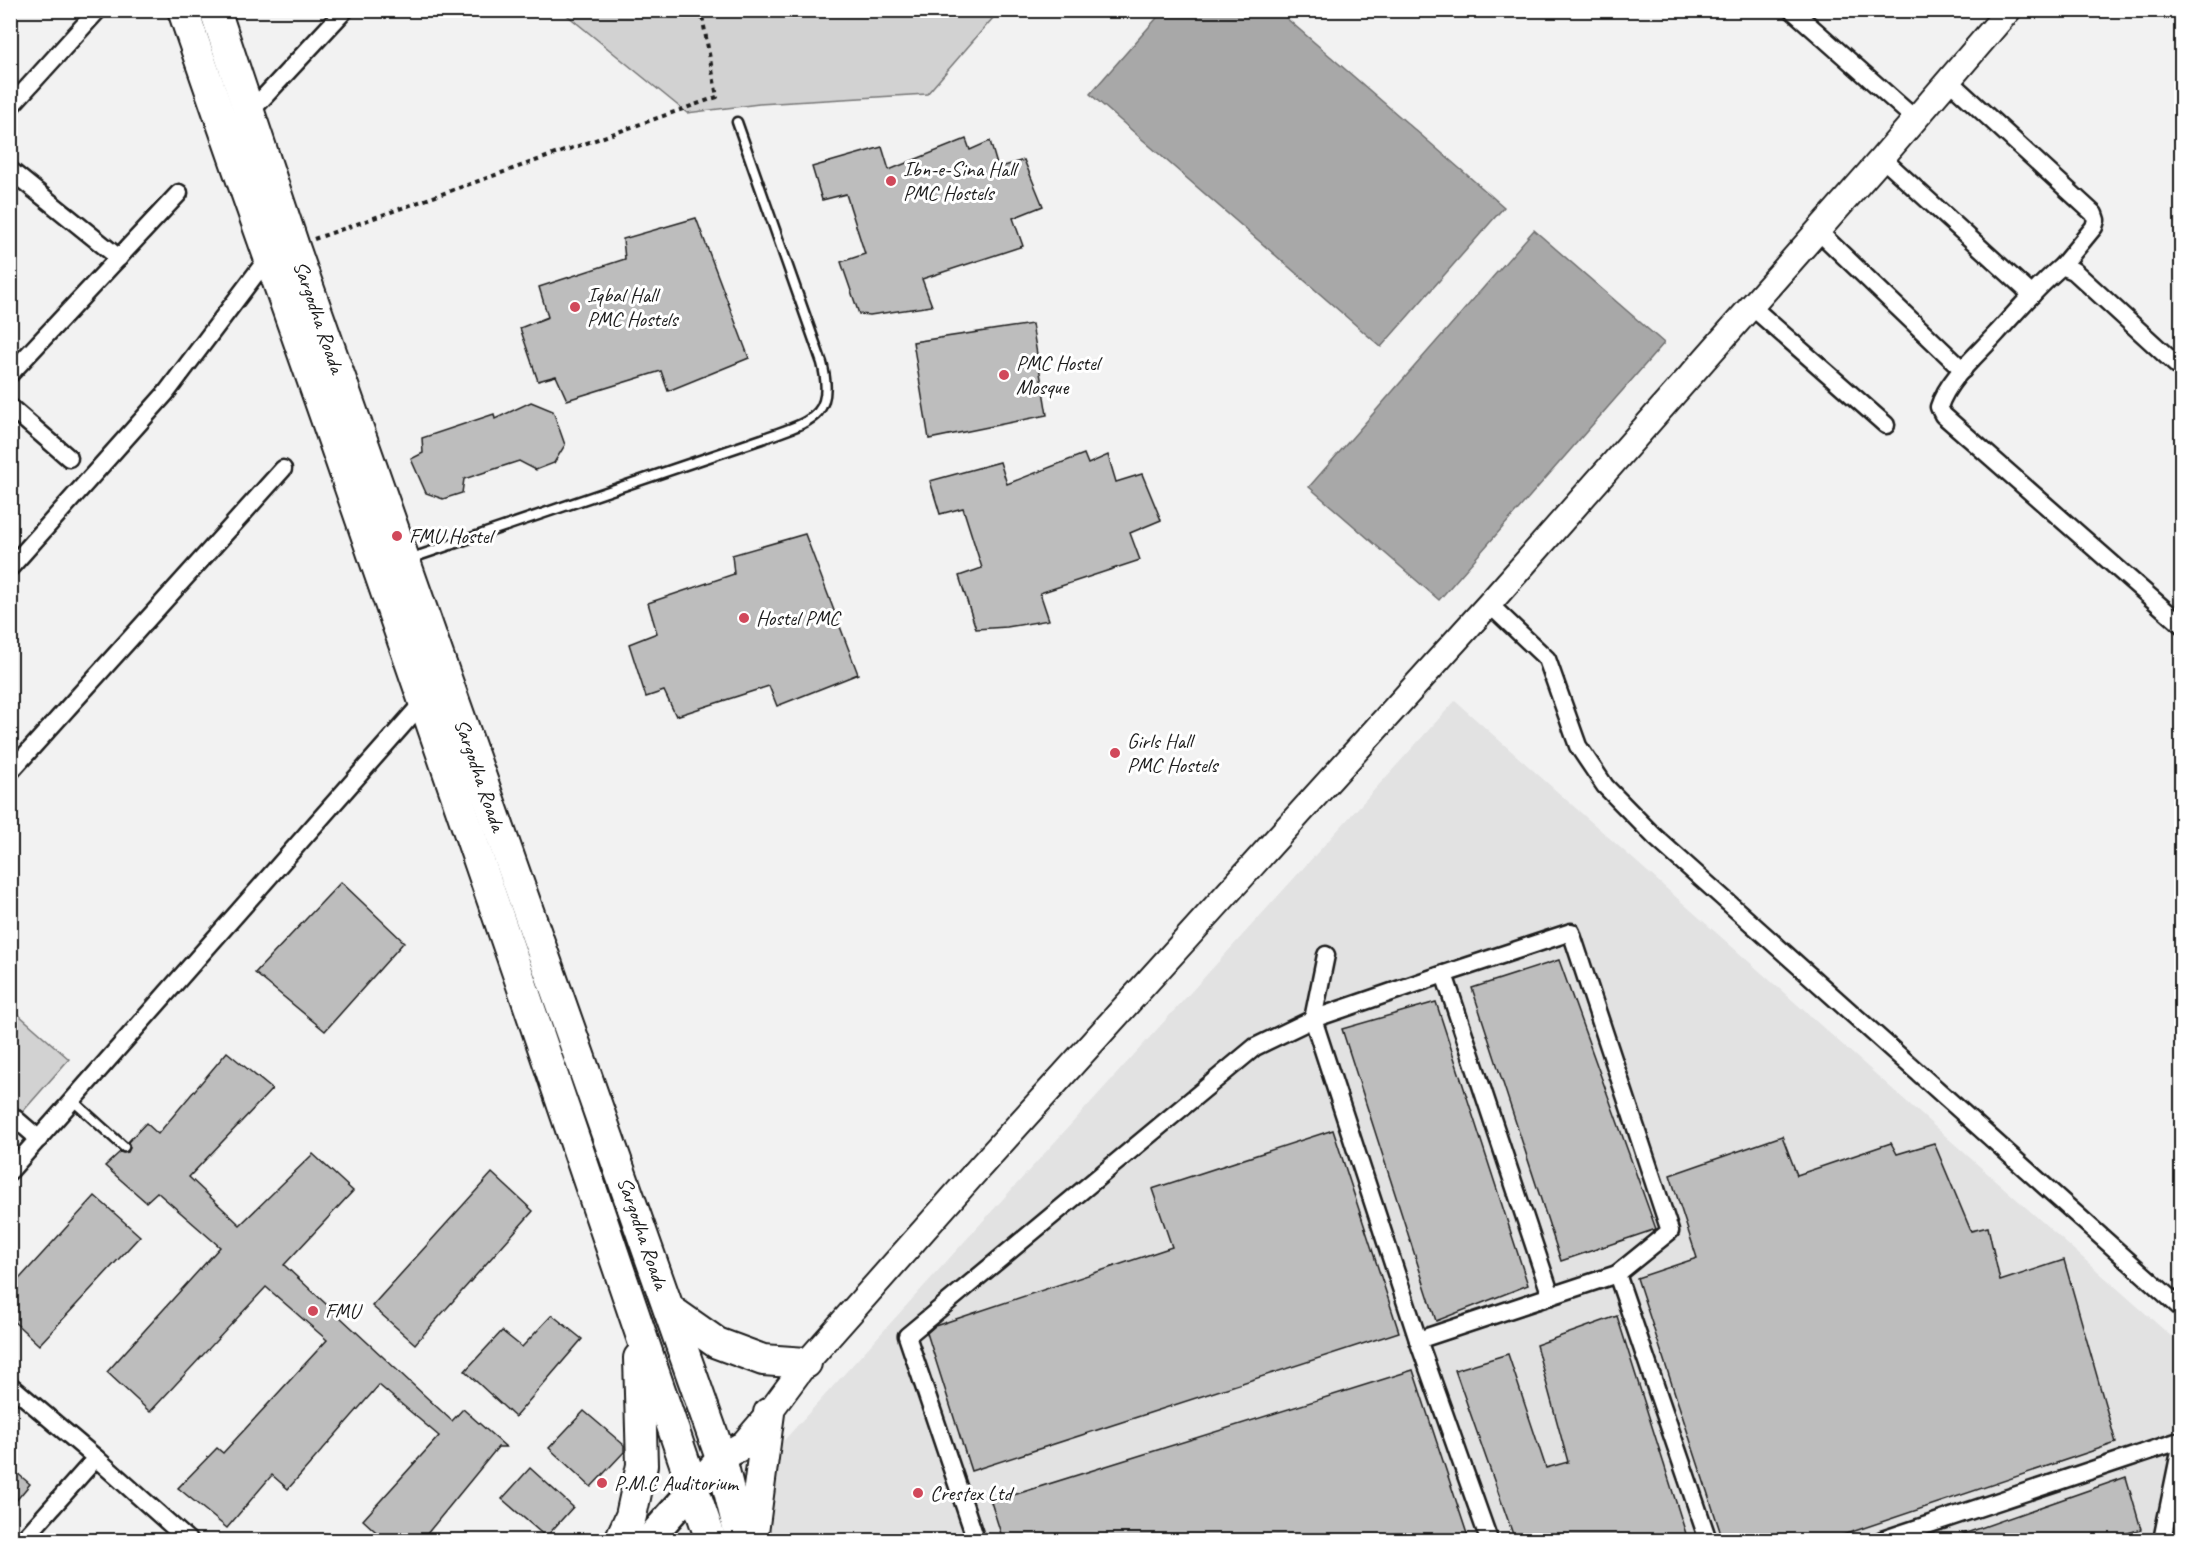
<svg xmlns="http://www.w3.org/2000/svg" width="2192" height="1551" font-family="Caveat,sans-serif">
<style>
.built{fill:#e2e2e2}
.green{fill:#d2d2d2;stroke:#777;stroke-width:1.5}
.water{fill:#a8a8a8;stroke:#707070;stroke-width:1.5}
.building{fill:#bdbdbd;stroke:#1c1c1c;stroke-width:1.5}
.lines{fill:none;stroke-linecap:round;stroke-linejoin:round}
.lane-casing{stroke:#1c1c1c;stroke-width:13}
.street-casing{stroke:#1c1c1c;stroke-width:21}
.secondary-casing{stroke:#1c1c1c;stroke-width:28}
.primary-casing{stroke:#1c1c1c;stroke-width:32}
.highway-casing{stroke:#1c1c1c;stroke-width:34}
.path{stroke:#1c1c1c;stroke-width:4;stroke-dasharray:4.5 4.5;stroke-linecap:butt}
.lane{stroke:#fff;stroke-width:8}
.street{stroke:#fff;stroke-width:16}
.secondary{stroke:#fff;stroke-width:24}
.primary{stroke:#fff;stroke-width:27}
.highway{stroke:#fff;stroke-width:30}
.poi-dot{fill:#d1495b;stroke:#fff;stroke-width:2}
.labels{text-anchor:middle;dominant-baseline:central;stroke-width:6;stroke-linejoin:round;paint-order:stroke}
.poi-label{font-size:21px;fill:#1c1c1c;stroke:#fff;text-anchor:start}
.street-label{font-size:21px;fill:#1c1c1c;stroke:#fff}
</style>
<rect width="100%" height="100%" fill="#f2f2f2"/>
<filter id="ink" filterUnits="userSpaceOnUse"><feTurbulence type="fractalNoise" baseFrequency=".0167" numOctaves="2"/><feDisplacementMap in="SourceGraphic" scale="12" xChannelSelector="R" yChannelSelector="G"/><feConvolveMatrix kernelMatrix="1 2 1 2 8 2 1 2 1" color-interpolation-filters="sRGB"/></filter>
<g filter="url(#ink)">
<!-- built -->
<polygon class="built" points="1455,701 2181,1345 2181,1540 756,1540 739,1490"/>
<!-- green -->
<g class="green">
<polygon points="562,11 999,11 927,94 759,104 687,113"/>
<polygon points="11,1008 69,1059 11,1125"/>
</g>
<!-- water -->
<g class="water">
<polygon points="1163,11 1278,11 1504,207 1381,347 1090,94"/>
<polygon points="1534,230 1664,343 1439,600 1309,487"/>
</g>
<!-- building -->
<g class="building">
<polygon points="966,139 970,150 990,141 998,168 1024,160 1043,206 1013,218 1023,246 922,279 932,306 870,315 859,314 841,262 865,254 846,194 822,200 812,167 882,147 889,170"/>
<polygon points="696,218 749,358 668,391 661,371 567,400 556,376 538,381 520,328 548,317 539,287 625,259 623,239"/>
<polygon points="1032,324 1047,415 929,439 913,342"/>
<polygon points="531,402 553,411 565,445 554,463 536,470 519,461 464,479 462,493 443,499 426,493 411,459 423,453 422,438 494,414 495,419"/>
<polygon points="1084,454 1088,464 1108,455 1116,482 1142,474 1161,520 1130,533 1140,560 1040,593 1049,620 1007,627 976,629 959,576 982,568 963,508 940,514 930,481 1000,462 1007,484"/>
<polygon points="805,534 858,674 777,706 769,686 676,716 664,691 646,697 629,644 657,633 648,603 734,574 732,555"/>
<polygon points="341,882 404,942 325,1031 255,973"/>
<polygon points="1559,960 1656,1229 1561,1261 1472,988"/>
<polygon points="1436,1002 1528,1285 1436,1321 1342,1029"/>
<polygon points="227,1052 272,1089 189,1177 240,1225 313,1154 353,1191 284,1265 452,1421 463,1409 506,1447 498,1447 422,1540 385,1540 363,1520 439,1436 379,1385 288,1489 272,1475 227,1528 178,1488 217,1448 223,1453 327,1340 266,1287 150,1412 107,1372 220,1247 157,1192 146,1202 105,1166 120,1152 123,1153 128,1152 130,1148 128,1142 146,1123 158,1134"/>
<polygon points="1333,1130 1399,1332 971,1471 927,1333 935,1326 1172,1247 1152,1189"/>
<polygon points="1782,1136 1797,1175 1891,1143 1897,1154 1934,1143 1971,1231 1988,1227 2000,1281 2064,1260 2116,1443 1828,1540 1723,1540 1637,1278 1697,1258 1670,1175"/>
<polygon points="492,1173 533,1211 415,1344 372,1306"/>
<polygon points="95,1196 140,1236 39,1345 10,1318 10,1289"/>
<polygon points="552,1315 582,1339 515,1417 465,1371 502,1331 522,1347"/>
<polygon points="1617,1316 1688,1540 1515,1540 1455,1370 1508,1354 1546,1468 1568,1462 1536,1345"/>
<polygon points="1413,1370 1469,1540 1003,1540 991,1502"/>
<polygon points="584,1411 624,1445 624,1452 591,1487 549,1448"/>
<polygon points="10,1467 30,1484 10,1508"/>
<polygon points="530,1468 573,1507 546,1537 502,1499"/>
<polygon points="2126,1477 2141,1529 2105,1540 1952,1540 1952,1538"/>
</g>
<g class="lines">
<defs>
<g id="lane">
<path d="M 409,559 L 762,439 C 806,422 837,420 822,363 L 737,122"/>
<polyline points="72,1100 124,1147"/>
</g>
<g id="street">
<polyline points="1792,10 1915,119"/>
<polyline points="1948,80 2094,214 2096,220 2094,227 2062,266"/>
<polyline points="10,107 98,10"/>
<polyline points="249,113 345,10"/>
<polyline points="1882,158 2032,295"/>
<polyline points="10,170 119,258"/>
<polyline points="1818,231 1963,370"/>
<polyline points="1751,306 1886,425"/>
<path d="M 2182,370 L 2074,271 L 2062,266 C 2038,286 2017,311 1996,334 C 1977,355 1948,379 1939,407 L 1943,415 L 2182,625"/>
<polyline points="10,374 179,193"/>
<polyline points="10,407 69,458"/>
<polyline points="10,568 166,393 270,255"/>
<polyline points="1489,604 1547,659 1578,746 1605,786 1655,837 2182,1309"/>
<polyline points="10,772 283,469"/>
<polyline points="1444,974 1313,1019 1418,1340 1489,1540"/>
<polyline points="10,1114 39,1139"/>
<polyline points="10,1171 424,701"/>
<polyline points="1551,1296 1444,974 1571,932 1670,1231 1617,1274"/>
<polyline points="1418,1340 1617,1274 1708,1540"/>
<polyline points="10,1385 96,1458 188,1540"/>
<polyline points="23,1540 96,1458"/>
<polyline points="976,1540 907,1336 1255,1047 1313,1019 1326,955"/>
<polyline points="1882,1540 2182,1440"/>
<polyline points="2162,1540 2182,1442"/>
</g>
<polyline id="secondary" points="740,1447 769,1413 806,1363 979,1168 1489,604 1882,158 2009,10"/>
<polyline id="primary" points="648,1540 721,1458 740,1447"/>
<g id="highway">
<path d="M 183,10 C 236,167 293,322 347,479 C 470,832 591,1186 711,1540"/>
<polyline points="215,10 294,247 721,1458 741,1540"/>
<polyline points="670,1310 717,1343 763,1360 806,1363"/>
<polyline points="620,1540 631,1516 642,1465 639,1358"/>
<polyline points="752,1540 769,1413"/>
</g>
</defs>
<!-- lane casing -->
<use href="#lane" class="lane-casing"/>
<!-- street casing -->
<use href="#street" class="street-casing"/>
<!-- secondary casing -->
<use href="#secondary" class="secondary-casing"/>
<!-- primary casing -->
<use href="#primary" class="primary-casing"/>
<!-- highway casing -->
<use href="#highway" class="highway-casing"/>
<!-- path -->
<polyline class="path" points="314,239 717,97 701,10"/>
<!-- lane -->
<use href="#lane" class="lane"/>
<!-- street -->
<use href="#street" class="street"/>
<!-- secondary -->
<use href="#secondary" class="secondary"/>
<!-- primary -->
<use href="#primary" class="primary"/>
<!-- highway -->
<use href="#highway" class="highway"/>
</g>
</g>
<!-- markers -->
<g class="poi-dot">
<circle cx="891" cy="181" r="6"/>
<circle cx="575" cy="307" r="6"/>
<circle cx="1004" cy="375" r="6"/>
<circle cx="397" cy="536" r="6"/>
<circle cx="744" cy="618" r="6"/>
<circle cx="1115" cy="753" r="6"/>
<circle cx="313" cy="1311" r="6"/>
<circle cx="602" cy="1483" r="6"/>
<circle cx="918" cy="1493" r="6"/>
</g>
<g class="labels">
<!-- poi labels -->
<g class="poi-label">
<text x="903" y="169">Ibn-e-Sina Hall<tspan x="903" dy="24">PMC Hostels</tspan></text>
<text x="587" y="295">Iqbal Hall<tspan x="587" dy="24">PMC Hostels</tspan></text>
<text x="1016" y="363">PMC Hostel<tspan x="1016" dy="24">Mosque</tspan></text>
<text x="409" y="536">FMU Hostel</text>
<text x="756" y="618">Hostel PMC</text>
<text x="1127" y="741">Girls Hall<tspan x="1127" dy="24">PMC Hostels</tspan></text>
<text x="325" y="1311">FMU</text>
<text x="614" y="1483">P.M.C Auditorium</text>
<text x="930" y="1493">Crestex Ltd</text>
</g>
<!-- street labels -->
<g class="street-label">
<text transform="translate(319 317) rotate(71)">Sargodha Roada</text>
<text transform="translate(480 775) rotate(71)">Sargodha Roada</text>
<text transform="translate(643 1233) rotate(71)">Sargodha Roada</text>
</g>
</g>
<!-- margin -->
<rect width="2192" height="1551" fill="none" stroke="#fff" stroke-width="36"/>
<rect x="18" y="18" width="2156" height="1515" fill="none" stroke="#1c1c1c" stroke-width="2" filter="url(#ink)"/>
</svg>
